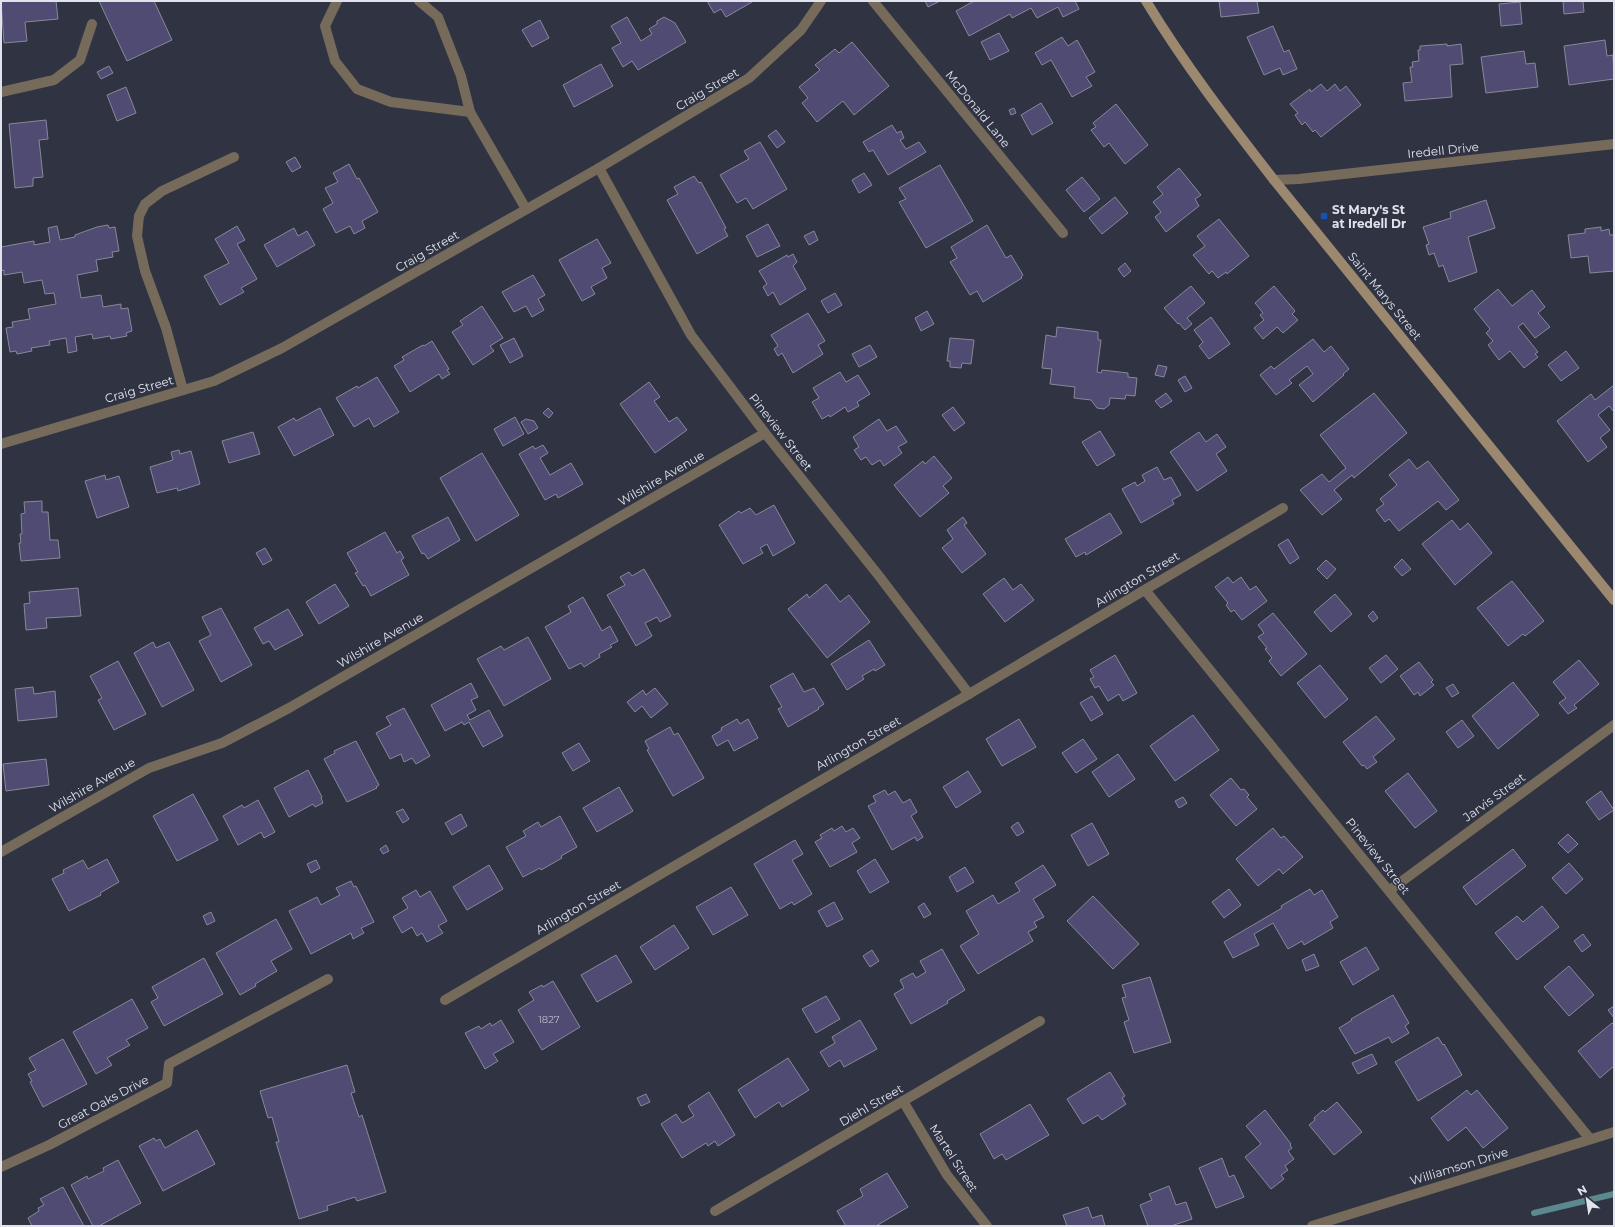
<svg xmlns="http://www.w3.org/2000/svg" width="1615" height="1227" font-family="Montserrat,sans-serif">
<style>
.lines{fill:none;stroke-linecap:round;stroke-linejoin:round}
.stream{stroke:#5c898e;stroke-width:6}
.building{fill:#4f4b72;stroke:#89889a}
.lane{stroke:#766a5a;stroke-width:10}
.street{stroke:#766a5a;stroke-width:10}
.secondary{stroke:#9b886e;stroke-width:10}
.transit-dot{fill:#1a4fb4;stroke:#2f3342;stroke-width:1.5}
.labels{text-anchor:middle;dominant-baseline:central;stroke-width:3;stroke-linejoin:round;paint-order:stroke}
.number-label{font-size:10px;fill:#bcbcce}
.street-label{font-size:12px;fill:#e0e2ec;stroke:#2f3342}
.poi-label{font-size:12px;font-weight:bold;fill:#e0e2ec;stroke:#2f3342;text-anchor:start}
</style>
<rect width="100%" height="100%" fill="#2f3342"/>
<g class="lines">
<!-- stream -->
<polyline class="stream" points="1534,1213 1614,1194"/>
</g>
<!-- building -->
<g class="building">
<polygon points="1,1 56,1 58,19 25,22 27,41 4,43"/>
<polygon points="99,1 154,1 172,40 127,61"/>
<polygon points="707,1 752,1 752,2 726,17 721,9 714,13"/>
<polygon points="925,1 940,1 928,7"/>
<polygon points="974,1 1075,1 1079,9 1063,17 1058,7 1037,18 1031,8 1012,18 1010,14 969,36 956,11"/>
<polygon points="1219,1 1257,1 1259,13 1221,17"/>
<polygon points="1563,1 1583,1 1584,12 1564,14"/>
<polygon points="1520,2 1522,24 1501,26 1499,4"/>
<polygon points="627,17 641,41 652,34 649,29 657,24 657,21 664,17 675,23 686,42 638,70 632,61 623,67 612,48 621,43 611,26"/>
<polygon points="540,20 549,38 532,47 522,30"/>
<polygon points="1273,26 1284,52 1289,50 1297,69 1283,75 1280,68 1264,75 1247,37"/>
<polygon points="999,33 1009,51 990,60 981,42"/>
<polygon points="1062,37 1068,46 1077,40 1095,72 1086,77 1092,86 1072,97 1051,60 1042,65 1035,53"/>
<polygon points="1605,40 1607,56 1613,55 1614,79 1569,85 1564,46"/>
<polygon points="852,42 889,86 854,115 843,101 817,122 802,103 808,98 799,87 820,70 815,65 835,49 839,53"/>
<polygon points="1447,44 1447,46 1461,44 1463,64 1450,65 1452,97 1405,101 1403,83 1412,82 1410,67 1413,67 1412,62 1419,61 1418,50 1420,50 1420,46"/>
<polygon points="1524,51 1526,64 1535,63 1538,87 1486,93 1481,57"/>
<polygon points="601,64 613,86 574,107 563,85"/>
<polygon points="109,66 113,73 101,79 97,72"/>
<polygon points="1321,84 1327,91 1335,84 1340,91 1346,86 1361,105 1321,137 1315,130 1313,132 1305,122 1302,125 1295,115 1298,113 1290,104 1310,89 1311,92"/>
<polygon points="126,87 136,113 117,121 107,95"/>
<polygon points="1041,103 1053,123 1032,135 1021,115"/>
<polygon points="1116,104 1148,145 1125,164 1109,143 1104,147 1091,130 1096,127 1093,123"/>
<polygon points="1014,108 1016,113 1011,115 1009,110"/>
<polygon points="46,120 48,139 39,140 43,177 33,178 33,186 15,188 9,124"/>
<polygon points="892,125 897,133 901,131 904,138 900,140 906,149 919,142 926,152 888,175 873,150 869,152 863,142"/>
<polygon points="776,130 785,142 777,148 768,136"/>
<polygon points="760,142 787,189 753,209 746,198 737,203 720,175 749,159 744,151"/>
<polygon points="295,157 301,167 292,172 286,162"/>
<polygon points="349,164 357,179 359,178 378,212 362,221 365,228 354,234 350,226 336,233 323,209 333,203 325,188 338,182 333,173"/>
<polygon points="940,165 973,221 926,248 899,202 906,199 899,188"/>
<polygon points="1179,168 1201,195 1195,199 1199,206 1166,232 1155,217 1161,212 1153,202 1163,194 1157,187"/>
<polygon points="864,173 872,185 859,193 852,180"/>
<polygon points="694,176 699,183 701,182 726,228 724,229 728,236 697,254 667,200 678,194 674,187"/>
<polygon points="1082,177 1100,199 1084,212 1066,190"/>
<polygon points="1115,197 1128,213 1102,234 1089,218"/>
<polygon points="1486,200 1495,228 1468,237 1477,272 1449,282 1443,265 1439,267 1434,253 1429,255 1426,245 1429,244 1423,227 1451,218 1450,212"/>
<polygon points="1219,219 1249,256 1227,274 1226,272 1218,278 1212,271 1209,274 1193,255 1205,246 1197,236"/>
<polygon points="768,224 780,246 757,257 746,236"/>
<polygon points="108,225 109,228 115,227 119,251 112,252 113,257 96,260 98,271 77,275 81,298 101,295 103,307 121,304 121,309 128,308 132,331 126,333 127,336 111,339 110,336 93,339 92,334 75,337 77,351 68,353 66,338 49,341 50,345 31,348 32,351 17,354 16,351 10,352 6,328 13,327 12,322 30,319 28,309 56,304 54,293 45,294 42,280 24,283 22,272 4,275 4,270 1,271 1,247 34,241 34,245 50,242 48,228 57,226 60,240 75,237 75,235 97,227"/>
<polygon points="987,225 1006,258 1011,255 1023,275 1021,277 1022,278 983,302 977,291 970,295 950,262 957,258 951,247"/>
<polygon points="237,226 245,240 237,244 257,279 241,288 244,292 220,305 204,276 229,263 215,239"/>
<polygon points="1601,227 1601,231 1609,229 1610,235 1614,235 1614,271 1590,273 1588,256 1571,258 1568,235 1585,233 1585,229"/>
<polygon points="294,228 298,236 307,231 315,245 277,267 264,245"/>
<polygon points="814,231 818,240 809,245 804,236"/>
<polygon points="597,239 611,263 602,268 607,278 591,287 595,294 582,301 559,260"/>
<polygon points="793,254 797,262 793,266 806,289 780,305 773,292 768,296 763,287 767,284 759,271 787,255 788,257"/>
<polygon points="1125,263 1131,271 1124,277 1118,269"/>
<polygon points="533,275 545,295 538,299 544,310 532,317 526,306 514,312 502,292"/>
<polygon points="1191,286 1205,303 1187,318 1192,324 1185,330 1179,323 1178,324 1164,308"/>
<polygon points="1274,286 1295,311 1292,314 1298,320 1283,333 1277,327 1263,339 1254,328 1264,320 1260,315 1263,313 1255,303"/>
<polygon points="1498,289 1512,306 1532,290 1545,307 1538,313 1550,327 1535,338 1523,323 1518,327 1538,352 1535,354 1538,357 1524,368 1510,351 1499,360 1488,345 1493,341 1486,333 1490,329 1474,309"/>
<polygon points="835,293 842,305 828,313 821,301"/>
<polygon points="482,306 503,338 490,346 494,351 473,365 452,332 463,325 460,321"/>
<polygon points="927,311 934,324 921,331 915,318"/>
<polygon points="808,313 825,341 818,345 823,354 793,373 782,353 778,356 774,349 778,346 771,335"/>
<polygon points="1211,317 1230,344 1209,359 1199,346 1203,342 1194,330"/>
<polygon points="1057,327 1098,332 1098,340 1101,340 1097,372 1101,373 1102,370 1128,373 1128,377 1137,378 1135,396 1126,395 1125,399 1110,398 1109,405 1104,409 1097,408 1091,400 1074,398 1075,387 1050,384 1052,369 1042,368 1046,335 1056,337"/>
<polygon points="514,338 523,356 510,363 500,345"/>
<polygon points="950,338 974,340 971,364 962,363 961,368 950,367 950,361 947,361"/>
<polygon points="1313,339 1324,352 1331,346 1349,369 1343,374 1344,375 1313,402 1299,385 1313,374 1307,366 1289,380 1292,383 1276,395 1260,375 1271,366 1274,369"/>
<polygon points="432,341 449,369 447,370 450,374 442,379 439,374 410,392 394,366 404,360 402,357 423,345 424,346"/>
<polygon points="870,345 877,357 859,367 852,354"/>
<polygon points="1566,351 1579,368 1561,381 1548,365"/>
<polygon points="1158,365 1167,367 1164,377 1155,375"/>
<polygon points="840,372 846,382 858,375 870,394 857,402 859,406 848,412 845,407 830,417 829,415 822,419 812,402 819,398 813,388"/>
<polygon points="1185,376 1192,388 1185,392 1178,380"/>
<polygon points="377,377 399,412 374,427 369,418 354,427 336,398 357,386 358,388"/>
<polygon points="649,382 660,397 654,401 669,422 677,417 687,430 655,453 620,404"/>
<polygon points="1614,385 1614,412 1609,406 1598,415 1610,430 1600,438 1607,447 1588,462 1557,421 1591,394 1595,400"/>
<polygon points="1166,393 1172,401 1161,408 1155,401"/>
<polygon points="1374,393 1407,433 1354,478 1352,475 1334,490 1342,499 1322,515 1300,490 1322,474 1329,482 1346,468 1320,435"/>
<polygon points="953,407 965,423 954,431 942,415"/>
<polygon points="320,408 334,435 294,456 278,427 294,418 296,421"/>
<polygon points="548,408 553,413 549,418 543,413"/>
<polygon points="515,417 524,434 503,446 494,429"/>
<polygon points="526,419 534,421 538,428 528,434 521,422"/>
<polygon points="879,419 887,431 896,426 907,442 898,447 902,453 884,466 880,460 872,465 866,457 861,460 854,450 859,447 853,437"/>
<polygon points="1100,431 1115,455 1097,466 1082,442"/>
<polygon points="253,432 260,454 229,463 222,441"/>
<polygon points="1199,432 1206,442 1217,434 1226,447 1216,454 1227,471 1197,491 1170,452"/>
<polygon points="543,445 548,453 540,458 550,475 571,463 583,484 558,498 556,494 545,500 519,454 533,446 535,449"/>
<polygon points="179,450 180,454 191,451 200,484 178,491 177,488 157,493 150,467 173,460 171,452"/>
<polygon points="482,453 519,515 476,541 440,478"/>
<polygon points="934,456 952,478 943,486 949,493 920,517 894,485 923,461 925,464"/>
<polygon points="1409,459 1417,469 1428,461 1459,500 1446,510 1438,501 1399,531 1389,519 1385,522 1376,510 1384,504 1380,499 1397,485 1389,475"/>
<polygon points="1157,467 1164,480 1171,477 1181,495 1172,500 1174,504 1141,523 1122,489 1135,482 1137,486 1145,481 1142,475"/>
<polygon points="105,475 106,480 119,476 129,507 97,518 85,481"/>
<polygon points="42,501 42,512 48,512 50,540 58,540 60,558 21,561 19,543 21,543 20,534 22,534 21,514 25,513 24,502"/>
<polygon points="774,505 795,543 773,556 767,544 760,548 763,553 743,564 719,525 739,511 741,513 750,508 756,515"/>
<polygon points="1110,513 1122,533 1086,555 1085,552 1076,557 1065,539"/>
<polygon points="448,517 460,540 428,559 424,553 422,554 412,536"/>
<polygon points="963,517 967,523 964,525 986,554 962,573 942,548 953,539 947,530"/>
<polygon points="1452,520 1460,530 1468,523 1492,553 1455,585 1422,544"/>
<polygon points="385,532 397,553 400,551 404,558 401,560 409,575 371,596 365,585 363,586 355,573 358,572 347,553"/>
<polygon points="1288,539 1299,558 1290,564 1278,545"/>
<polygon points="265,548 272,560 263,565 256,553"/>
<polygon points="1402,559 1411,569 1402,576 1394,567"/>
<polygon points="1326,560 1336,569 1327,579 1317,569"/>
<polygon points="644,569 671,616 660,622 657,617 645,623 652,636 636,646 607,595 625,585 620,577 629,572 632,576"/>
<polygon points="1228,577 1233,583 1241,577 1250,590 1256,586 1267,601 1242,620 1234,610 1231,612 1226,605 1228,603 1215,587"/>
<polygon points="1004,578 1013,590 1021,584 1034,600 1005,622 983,594"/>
<polygon points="1512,581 1544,621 1525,636 1523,634 1508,646 1477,608"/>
<polygon points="335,584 349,606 319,624 306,602"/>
<polygon points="826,584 840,602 849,595 870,622 827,658 788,609 807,594 809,598"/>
<polygon points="78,588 81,616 46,618 47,628 26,630 24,604 30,603 29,592"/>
<polygon points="1335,594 1352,614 1331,632 1314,612"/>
<polygon points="583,597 602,631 610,626 618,641 610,645 612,647 599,654 600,657 584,667 581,663 569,669 545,627 571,612 568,606"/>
<polygon points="221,608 252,665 221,682 199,641 211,635 202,617"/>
<polygon points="288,609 303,635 275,650 269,641 263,644 254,628"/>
<polygon points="1373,611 1378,618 1373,622 1368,616"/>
<polygon points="1273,613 1307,654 1281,676 1269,661 1272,658 1265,649 1267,648 1258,637 1264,633 1258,625"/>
<polygon points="528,637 551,679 504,706 477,659 501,646 504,650"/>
<polygon points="869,640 885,665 875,671 874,669 862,676 864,679 847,690 831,664"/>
<polygon points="153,642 156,648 169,642 194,690 162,707 134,653"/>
<polygon points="1115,655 1137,693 1123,701 1119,694 1108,701 1099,686 1095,688 1090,679 1094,677 1090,670"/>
<polygon points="1386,655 1398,669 1381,683 1369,668"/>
<polygon points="1579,660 1599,684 1574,705 1577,708 1568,714 1559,703 1566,698 1553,682"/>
<polygon points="118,661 146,714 114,730 98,700 102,698 90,676"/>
<polygon points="1419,662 1433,680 1431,682 1434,685 1420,696 1418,692 1414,695 1400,676"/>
<polygon points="1320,665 1348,699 1325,718 1297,683"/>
<polygon points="793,673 804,692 814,688 824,704 818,708 819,709 788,727 778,709 782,707 770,686"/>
<polygon points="1513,682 1539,715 1498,749 1472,716"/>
<polygon points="471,683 478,697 471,700 476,710 467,715 470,720 489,710 503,736 483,747 469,722 464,725 462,722 445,731 431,705"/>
<polygon points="1453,684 1459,693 1452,697 1446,688"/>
<polygon points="33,687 34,694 55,691 57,717 18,721 15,689"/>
<polygon points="655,688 668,704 651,718 642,706 635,712 627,702 643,690 646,695"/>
<polygon points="1092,696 1103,714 1091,721 1080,703"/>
<polygon points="404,708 430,756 416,764 412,758 404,762 401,754 390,759 376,733 391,725 386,717"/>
<polygon points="1193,715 1219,750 1175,781 1150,746"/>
<polygon points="1376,716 1395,739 1373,757 1377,762 1367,769 1364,765 1362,766 1343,742"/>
<polygon points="737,719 740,724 748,719 758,738 734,751 728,740 717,746 712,736 722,730 721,728"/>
<polygon points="1019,719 1036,747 1002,766 986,739"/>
<polygon points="1462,720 1474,736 1458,748 1446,732"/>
<polygon points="670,727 674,735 678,733 704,778 673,796 647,750 649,749 645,741"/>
<polygon points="1083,739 1097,759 1076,773 1062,753"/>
<polygon points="356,741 379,785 376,787 377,788 347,802 324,759 335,753 334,751"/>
<polygon points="579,743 590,761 573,771 562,753"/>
<polygon points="1118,754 1135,779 1109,797 1092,772"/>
<polygon points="46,759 49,785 6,791 3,764"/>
<polygon points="308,770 322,797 321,798 323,803 315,807 313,804 289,817 274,788"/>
<polygon points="968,771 981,792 956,808 943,787"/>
<polygon points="1408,773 1437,811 1415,828 1385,791"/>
<polygon points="1231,778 1241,790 1244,789 1249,795 1247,797 1257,809 1236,826 1210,795"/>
<polygon points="619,787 633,811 597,832 583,808"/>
<polygon points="885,790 888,795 895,791 903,803 910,799 917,812 911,816 923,837 917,841 915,837 892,850 868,806 876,802 873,796"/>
<polygon points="1601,791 1614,810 1599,820 1586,802"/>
<polygon points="193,794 218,840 177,861 153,816"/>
<polygon points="1183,797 1187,803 1179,808 1175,801"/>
<polygon points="258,800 275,832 264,838 261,832 238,845 223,816 242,805 244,808"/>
<polygon points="403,809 409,819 403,823 396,812"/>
<polygon points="461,814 467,826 452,835 445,823"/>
<polygon points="560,816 577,847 561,856 562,858 541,870 540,868 523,877 506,847 526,836 523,831 538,822 541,827"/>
<polygon points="1018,822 1024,832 1017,836 1011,827"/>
<polygon points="1092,823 1109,854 1088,866 1071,835"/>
<polygon points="842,826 846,832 853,828 860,838 852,843 857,852 830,867 815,842 822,838 820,835 832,828 834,831"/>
<polygon points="1273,828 1281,838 1284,836 1303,857 1283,874 1279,869 1258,886 1236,859"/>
<polygon points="1568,834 1578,844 1568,853 1558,843"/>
<polygon points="795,840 803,854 792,860 812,894 794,905 792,902 780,909 754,864"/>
<polygon points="386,845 389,851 383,854 380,849"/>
<polygon points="1513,849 1526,866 1476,905 1463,887"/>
<polygon points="107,859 119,882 100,893 101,895 69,911 52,879 64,873 63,870 83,860 88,869"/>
<polygon points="875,859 889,882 870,893 857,871"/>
<polygon points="316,860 320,868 311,873 307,864"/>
<polygon points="1569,863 1583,879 1566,894 1552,878"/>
<polygon points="489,865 503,889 467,910 453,887"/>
<polygon points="1043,865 1056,885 1033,899 1044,917 1034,922 1037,927 1028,932 1033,941 978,974 960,946 979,934 966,911 993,895 998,904 1020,891 1015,883"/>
<polygon points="965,867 974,882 957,892 949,877"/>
<polygon points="351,881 354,887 356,886 374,922 361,928 364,933 353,939 351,933 311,954 289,911 317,897 321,905 340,895 336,888"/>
<polygon points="731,887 748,915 713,935 696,907"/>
<polygon points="1229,889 1241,905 1224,918 1212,902"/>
<polygon points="1310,889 1314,895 1322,890 1338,917 1330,922 1333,928 1304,945 1302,941 1288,949 1273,923 1254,934 1259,945 1233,958 1224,942 1282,908 1281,906"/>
<polygon points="416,890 420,897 430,891 447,921 438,926 443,933 427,942 422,933 417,936 412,927 402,933 393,917 408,908 402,898"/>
<polygon points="1093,896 1139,944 1113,969 1067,921"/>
<polygon points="834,902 843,919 827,927 818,911"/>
<polygon points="924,903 931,914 924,918 918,907"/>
<polygon points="1542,906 1559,927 1517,960 1495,933 1517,916 1523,922"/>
<polygon points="211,912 215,921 207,925 203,916"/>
<polygon points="276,919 292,949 271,961 277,971 255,984 256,986 240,995 216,953"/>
<polygon points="674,925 689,948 655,970 640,947"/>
<polygon points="1583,934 1591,945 1582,952 1574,941"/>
<polygon points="1366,947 1379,969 1353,985 1340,962"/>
<polygon points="942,949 965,990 947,1001 948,1003 911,1024 894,994 904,988 900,980 913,973 916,978 926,972 920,961"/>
<polygon points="872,950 879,961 870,967 863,956"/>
<polygon points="1314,954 1319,966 1306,971 1302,960"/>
<polygon points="616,955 632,982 597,1002 581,975"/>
<polygon points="204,958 223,994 164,1026 151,1002 158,998 152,987"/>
<polygon points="1569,966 1594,995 1569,1016 1544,987"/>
<polygon points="1150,977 1171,1042 1134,1053 1124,1022 1129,1020 1122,998 1126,997 1122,985"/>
<polygon points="553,981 580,1027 542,1050 518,1010 534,1000 529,992 542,985 543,987"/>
<polygon points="1393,995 1409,1023 1405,1026 1409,1033 1392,1043 1389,1037 1355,1054 1339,1028 1352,1020 1351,1019"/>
<polygon points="826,996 840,1019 816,1033 802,1009"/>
<polygon points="132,999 148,1028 126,1040 130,1045 107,1058 112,1065 96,1074 73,1032"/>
<polygon points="1614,1006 1614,1018 1608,1010"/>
<polygon points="501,1020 514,1042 493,1054 498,1061 485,1069 465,1033 479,1026 481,1029 490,1023 492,1026"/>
<polygon points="860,1020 877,1049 844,1067 840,1060 829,1067 820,1052 835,1043 832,1037"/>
<polygon points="1612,1023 1614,1025 1614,1066 1600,1078 1578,1051"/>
<polygon points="1438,1037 1443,1045 1444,1044 1462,1075 1418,1101 1395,1062"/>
<polygon points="63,1039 87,1084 43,1107 30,1082 32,1081 28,1074 36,1070 29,1058"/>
<polygon points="1372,1054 1377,1064 1358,1074 1352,1063"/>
<polygon points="788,1058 809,1090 782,1107 779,1102 755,1118 738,1090"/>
<polygon points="347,1065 355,1092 351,1093 359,1117 362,1115 386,1192 357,1201 355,1197 327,1206 328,1210 299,1219 276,1142 279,1142 272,1117 268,1118 260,1091"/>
<polygon points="1110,1072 1125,1096 1122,1098 1126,1104 1102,1120 1098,1115 1083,1124 1067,1099"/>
<polygon points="1467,1090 1471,1095 1477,1090 1508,1128 1483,1148 1466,1127 1448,1141 1431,1118"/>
<polygon points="709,1092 735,1135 718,1146 715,1141 708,1146 706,1143 682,1158 661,1124 676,1114 682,1123 694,1116 688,1106"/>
<polygon points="646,1094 650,1102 641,1106 637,1098"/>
<polygon points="1337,1102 1362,1132 1334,1155 1309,1125 1315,1120 1314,1118 1323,1110 1325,1112"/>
<polygon points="1030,1104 1049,1135 1006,1160 1002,1154 994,1159 980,1134"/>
<polygon points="1265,1110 1291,1144 1290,1145 1292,1148 1288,1151 1294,1159 1285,1166 1288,1170 1281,1175 1284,1179 1271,1189 1245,1157 1261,1144 1246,1126"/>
<polygon points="197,1130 215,1164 163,1191 139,1146 154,1138 156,1141 160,1139 165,1148"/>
<polygon points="1222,1158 1229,1177 1234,1175 1244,1197 1216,1208 1199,1168"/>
<polygon points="118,1160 141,1203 99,1226 93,1226 71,1185 87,1176 88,1179 104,1171 103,1168"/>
<polygon points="887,1173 908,1207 876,1226 846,1226 837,1211 863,1196 860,1189"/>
<polygon points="1169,1186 1176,1205 1186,1202 1192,1219 1171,1226 1148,1226 1140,1205 1152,1200 1149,1194"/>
<polygon points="63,1187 84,1226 32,1226 28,1218 39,1211 38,1208 44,1205 40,1199"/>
<polygon points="1088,1207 1092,1218 1102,1215 1105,1226 1067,1226 1063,1215"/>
</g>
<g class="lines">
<!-- lane -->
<g class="lane">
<polyline points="337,1 325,26 335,61 357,89 391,102 470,112"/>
<polyline points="419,1 438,17 461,76 470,112 526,209"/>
<polyline points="1,92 54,80 80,60 92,24"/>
<polyline points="183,390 166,328 145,271 137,236 139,216 145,204 162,191 234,157"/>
</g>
<!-- street -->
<g class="street">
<polyline points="873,1 1063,233"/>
<polyline points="599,168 691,335 765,433 879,576 969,694"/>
<polyline points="1274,180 1299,179 1614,144"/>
<polyline points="1,444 214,381 282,348 599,168 749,78 801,30 821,1"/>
<polyline points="1145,590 1590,1139"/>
<polyline points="1,852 149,768 222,743 289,708 765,433"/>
<polyline points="1390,890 1614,725"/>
<polyline points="445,1000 969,694 1283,508"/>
<polyline points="903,1101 947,1175 987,1226"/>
<polyline points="1,1167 49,1145 167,1083 169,1064 328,979"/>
<polyline points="715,1211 1040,1021"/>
<polyline points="1312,1226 1614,1132"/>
</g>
<!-- secondary -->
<path class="secondary" d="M 1146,1 C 1184,64 1229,122 1274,180 L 1614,600"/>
</g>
<!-- markers -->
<rect class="transit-dot" x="1320" y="212" width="8" height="8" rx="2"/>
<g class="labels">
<!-- number labels -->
<g class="number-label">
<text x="549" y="1019">1827</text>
</g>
<!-- street labels -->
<g class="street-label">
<text transform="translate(707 89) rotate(-31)">Craig Street</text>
<text transform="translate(978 109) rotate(51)">McDonald Lane</text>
<text transform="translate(1443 150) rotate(-6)">Iredell Drive</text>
<text transform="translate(427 251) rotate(-30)">Craig Street</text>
<text transform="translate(1385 296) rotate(51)">Saint Marys Street</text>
<text transform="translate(139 389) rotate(-16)">Craig Street</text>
<text transform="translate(781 432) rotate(52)">Pineview Street</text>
<text transform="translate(661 478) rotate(-30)">Wilshire Avenue</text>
<text transform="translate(1137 579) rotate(-31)">Arlington Street</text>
<text transform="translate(380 640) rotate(-30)">Wilshire Avenue</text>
<text transform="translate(858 743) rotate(-30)">Arlington Street</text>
<text transform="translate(92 785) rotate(-30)">Wilshire Avenue</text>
<text transform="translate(1494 797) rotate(-36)">Jarvis Street</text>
<text transform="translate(1378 856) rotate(51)">Pineview Street</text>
<text transform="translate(578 907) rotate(-30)">Arlington Street</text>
<text transform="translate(103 1102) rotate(-28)">Great Oaks Drive</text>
<text transform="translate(871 1105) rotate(-30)">Diehl Street</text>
<text transform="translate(954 1158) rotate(57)">Martel Street</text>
<text transform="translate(1459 1166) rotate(-17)">Williamson Drive</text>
</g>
<!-- poi labels -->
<g class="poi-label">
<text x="1332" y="209">St Mary's St<tspan x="1332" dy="14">at Iredell Dr</tspan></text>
</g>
</g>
<!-- border -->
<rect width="1615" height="1227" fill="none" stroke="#e0e2ec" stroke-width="4"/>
<!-- north arrow -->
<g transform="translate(1587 1199) rotate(330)" stroke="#2f3342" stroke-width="3" paint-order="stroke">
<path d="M0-3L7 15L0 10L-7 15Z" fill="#e0e2ec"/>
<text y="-6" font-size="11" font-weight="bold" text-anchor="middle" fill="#e0e2ec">N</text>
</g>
</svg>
